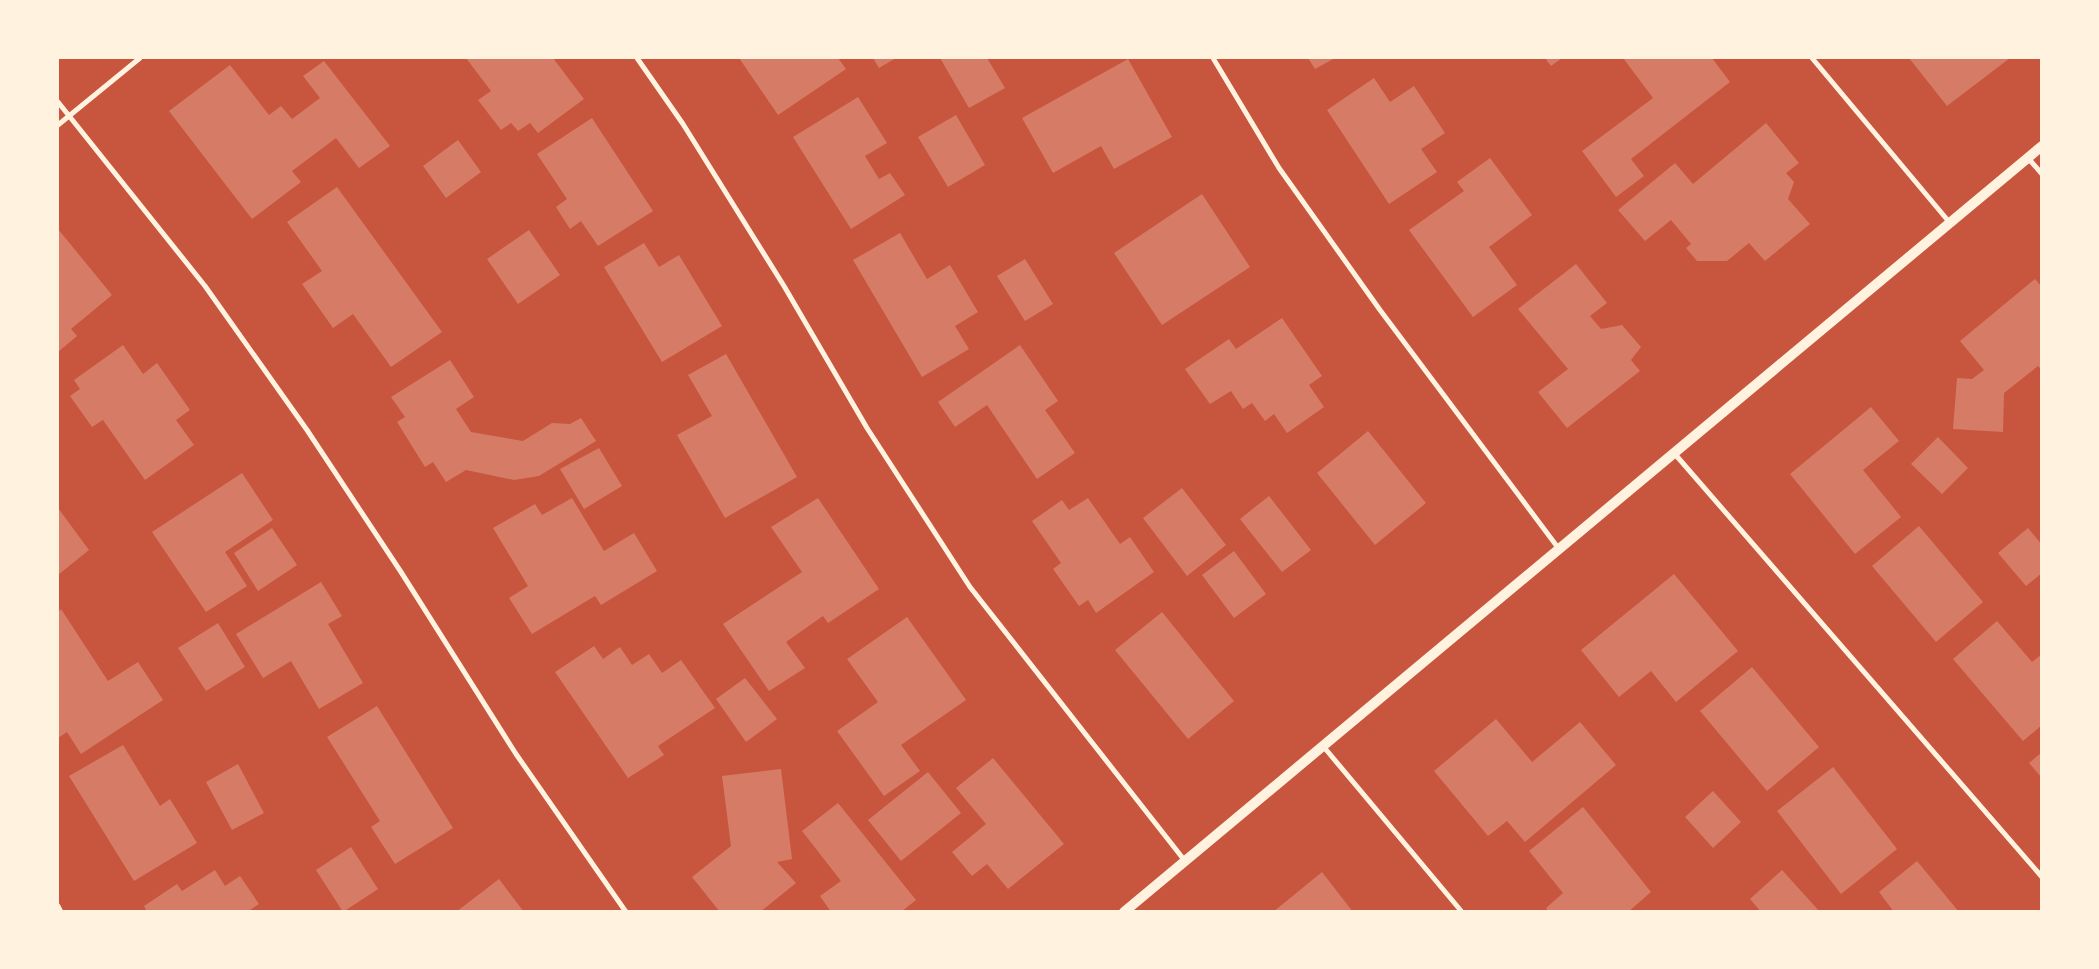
<svg xmlns="http://www.w3.org/2000/svg" width="2099" height="969" font-family="'Source Serif 4',serif">
<style>
.building{fill:#d67c66}
.lines{fill:none;stroke-linecap:round;stroke-linejoin:round}
.minor{stroke:#fff3e0;stroke-width:5}
.secondary{stroke:#fff3e0;stroke-width:10}
</style>
<rect width="100%" height="100%" fill="#c8553d"/>
<!-- building -->
<g class="building">
<polygon points="466,58 553,58 584,99 538,133 530,123 518,131 511,123 501,130 478,100 491,91"/>
<polygon points="739,58 838,58 846,69 778,115"/>
<polygon points="873,58 896,58 879,68"/>
<polygon points="940,58 987,58 1005,88 969,108"/>
<polygon points="1308,58 1335,58 1315,69"/>
<polygon points="1545,58 1562,58 1551,66"/>
<polygon points="1623,58 1712,58 1730,82 1631,159 1644,176 1616,197 1582,151 1653,98"/>
<polygon points="1909,58 2010,58 1947,106"/>
<polygon points="1128,59 1172,137 1114,169 1101,146 1053,173 1022,118"/>
<polygon points="324,61 390,146 359,168 336,138 292,171 301,182 252,219 169,111 230,65 269,115 281,106 292,119 320,98 303,76"/>
<polygon points="1374,78 1390,102 1414,86 1445,133 1421,149 1437,172 1389,204 1327,110"/>
<polygon points="858,97 887,143 865,156 879,179 890,173 905,195 851,229 793,137"/>
<polygon points="956,115 985,165 948,187 918,137"/>
<polygon points="592,118 653,211 598,246 581,221 570,229 556,207 567,199 537,154"/>
<polygon points="1766,123 1799,163 1786,173 1794,182 1788,199 1810,224 1765,261 1749,243 1727,261 1697,261 1686,248 1691,244 1671,220 1645,241 1618,210 1675,163 1693,184"/>
<polygon points="458,140 481,172 446,198 423,166"/>
<polygon points="1490,158 1532,215 1489,247 1517,285 1473,317 1409,230 1464,191 1457,182"/>
<polygon points="337,187 442,332 391,367 353,314 333,328 302,284 322,271 287,222"/>
<polygon points="1202,194 1250,267 1162,325 1114,253"/>
<polygon points="58,229 112,295 71,329 77,336 58,352"/>
<polygon points="529,230 560,275 518,304 487,259"/>
<polygon points="900,233 927,279 950,265 978,312 955,326 969,349 922,377 853,260"/>
<polygon points="644,243 659,267 679,255 722,326 662,362 604,267"/>
<polygon points="1025,259 1053,304 1025,321 997,276"/>
<polygon points="1576,264 1607,303 1590,316 1601,329 1622,325 1641,347 1631,360 1640,371 1567,428 1538,392 1568,369 1518,309"/>
<polygon points="2035,279 2042,287 2042,370 2038,366 2004,393 2003,432 1953,429 1957,378 1972,379 1984,370 1960,341"/>
<polygon points="1282,318 1322,376 1309,385 1324,407 1287,433 1274,414 1265,421 1252,403 1243,409 1231,391 1210,404 1185,369 1229,339 1236,349"/>
<polygon points="123,345 143,374 157,363 190,410 176,420 194,445 145,480 103,420 92,427 70,396 80,389 74,380"/>
<polygon points="1020,345 1058,401 1045,410 1075,453 1037,479 987,405 955,427 938,402"/>
<polygon points="726,354 797,477 725,518 677,435 712,416 688,375"/>
<polygon points="450,360 474,397 456,409 471,432 523,441 552,423 570,424 581,418 596,441 539,476 514,480 466,470 446,482 433,462 425,467 397,422 405,417 391,397"/>
<polygon points="1871,407 1899,441 1863,470 1901,517 1855,554 1790,474"/>
<polygon points="1368,431 1426,503 1375,545 1317,473"/>
<polygon points="1938,437 1968,468 1942,494 1911,464"/>
<polygon points="599,448 622,486 584,509 560,469"/>
<polygon points="242,473 273,520 225,552 247,586 206,612 152,532"/>
<polygon points="1182,488 1226,545 1187,576 1143,518"/>
<polygon points="1269,496 1311,550 1282,572 1240,519"/>
<polygon points="572,498 604,551 634,533 657,571 601,605 595,596 532,634 509,598 528,586 493,528 535,504 542,515"/>
<polygon points="818,498 879,589 828,623 823,616 786,642 805,668 769,691 723,624 802,572 771,527"/>
<polygon points="1088,498 1120,544 1130,537 1154,572 1096,613 1088,600 1079,606 1053,569 1061,563 1032,521 1062,500 1069,510"/>
<polygon points="58,508 89,550 58,575"/>
<polygon points="1919,526 1983,602 1936,642 1872,566"/>
<polygon points="272,528 297,565 258,591 234,553"/>
<polygon points="2028,528 2042,545 2042,573 2026,586 1998,553"/>
<polygon points="1234,551 1266,594 1234,618 1202,575"/>
<polygon points="1674,574 1738,651 1676,702 1651,671 1619,697 1581,650"/>
<polygon points="321,582 342,616 328,624 363,683 319,709 291,661 263,678 236,634"/>
<polygon points="61,609 108,681 138,662 163,700 81,754 67,732 58,738 58,612"/>
<polygon points="1162,612 1234,701 1188,739 1115,650"/>
<polygon points="907,617 966,700 901,745 920,771 884,796 837,731 878,702 847,659"/>
<polygon points="1997,621 2032,662 2042,654 2042,725 2023,741 1953,659"/>
<polygon points="218,623 245,667 206,691 178,648"/>
<polygon points="594,646 603,659 620,647 632,665 649,654 662,673 681,660 715,708 658,746 664,755 628,778 555,672"/>
<polygon points="1752,667 1819,747 1767,791 1700,711"/>
<polygon points="745,678 777,719 746,742 716,699"/>
<polygon points="377,706 453,828 395,864 371,827 380,821 327,737"/>
<polygon points="1496,719 1532,762 1580,722 1616,765 1525,842 1507,821 1488,836 1434,771"/>
<polygon points="123,745 160,806 170,799 197,843 134,881 69,776"/>
<polygon points="2042,752 2042,778 2029,763"/>
<polygon points="993,758 1064,844 1008,889 987,864 972,876 952,852 986,824 956,788"/>
<polygon points="238,764 264,813 232,830 206,782"/>
<polygon points="1833,767 1897,849 1841,894 1777,811"/>
<polygon points="781,769 792,859 777,862 796,883 760,912 720,912 692,877 731,846 722,776"/>
<polygon points="928,772 961,813 901,861 868,820"/>
<polygon points="1713,791 1741,822 1713,848 1685,817"/>
<polygon points="838,803 916,900 901,912 831,912 820,896 841,881 802,831"/>
<polygon points="1583,807 1651,892 1628,912 1549,912 1546,908 1563,893 1529,851"/>
<polygon points="351,847 378,889 343,912 316,870"/>
<polygon points="1917,861 1959,912 1894,912 1879,892"/>
<polygon points="215,870 225,886 240,876 259,904 247,912 147,912 144,906 177,884 182,891"/>
<polygon points="1782,870 1820,912 1761,912 1750,899"/>
<polygon points="1322,872 1353,912 1273,912"/>
<polygon points="499,879 524,912 456,912"/>
</g>
<g class="lines">
<!-- minor -->
<g class="minor">
<polyline points="637,58 683,124 784,286 867,428 970,587 1185,861"/>
<polyline points="1213,58 1279,168 1380,310 1559,549"/>
<polyline points="1812,58 1950,223"/>
<polyline points="58,102 205,286 307,430 401,572 516,754 626,912"/>
<polyline points="58,125 140,58"/>
<polyline points="2028,158 2042,174"/>
<polyline points="1674,453 2042,877"/>
<polyline points="1323,746 1462,912"/>
<polyline points="58,906 61,912"/>
</g>
<!-- secondary -->
<polyline class="secondary" points="1124,912 2042,146"/>
</g>
<!-- border -->
<rect width="2099" height="969" fill="none" stroke="#fff3e0" stroke-width="118"/>
</svg>
